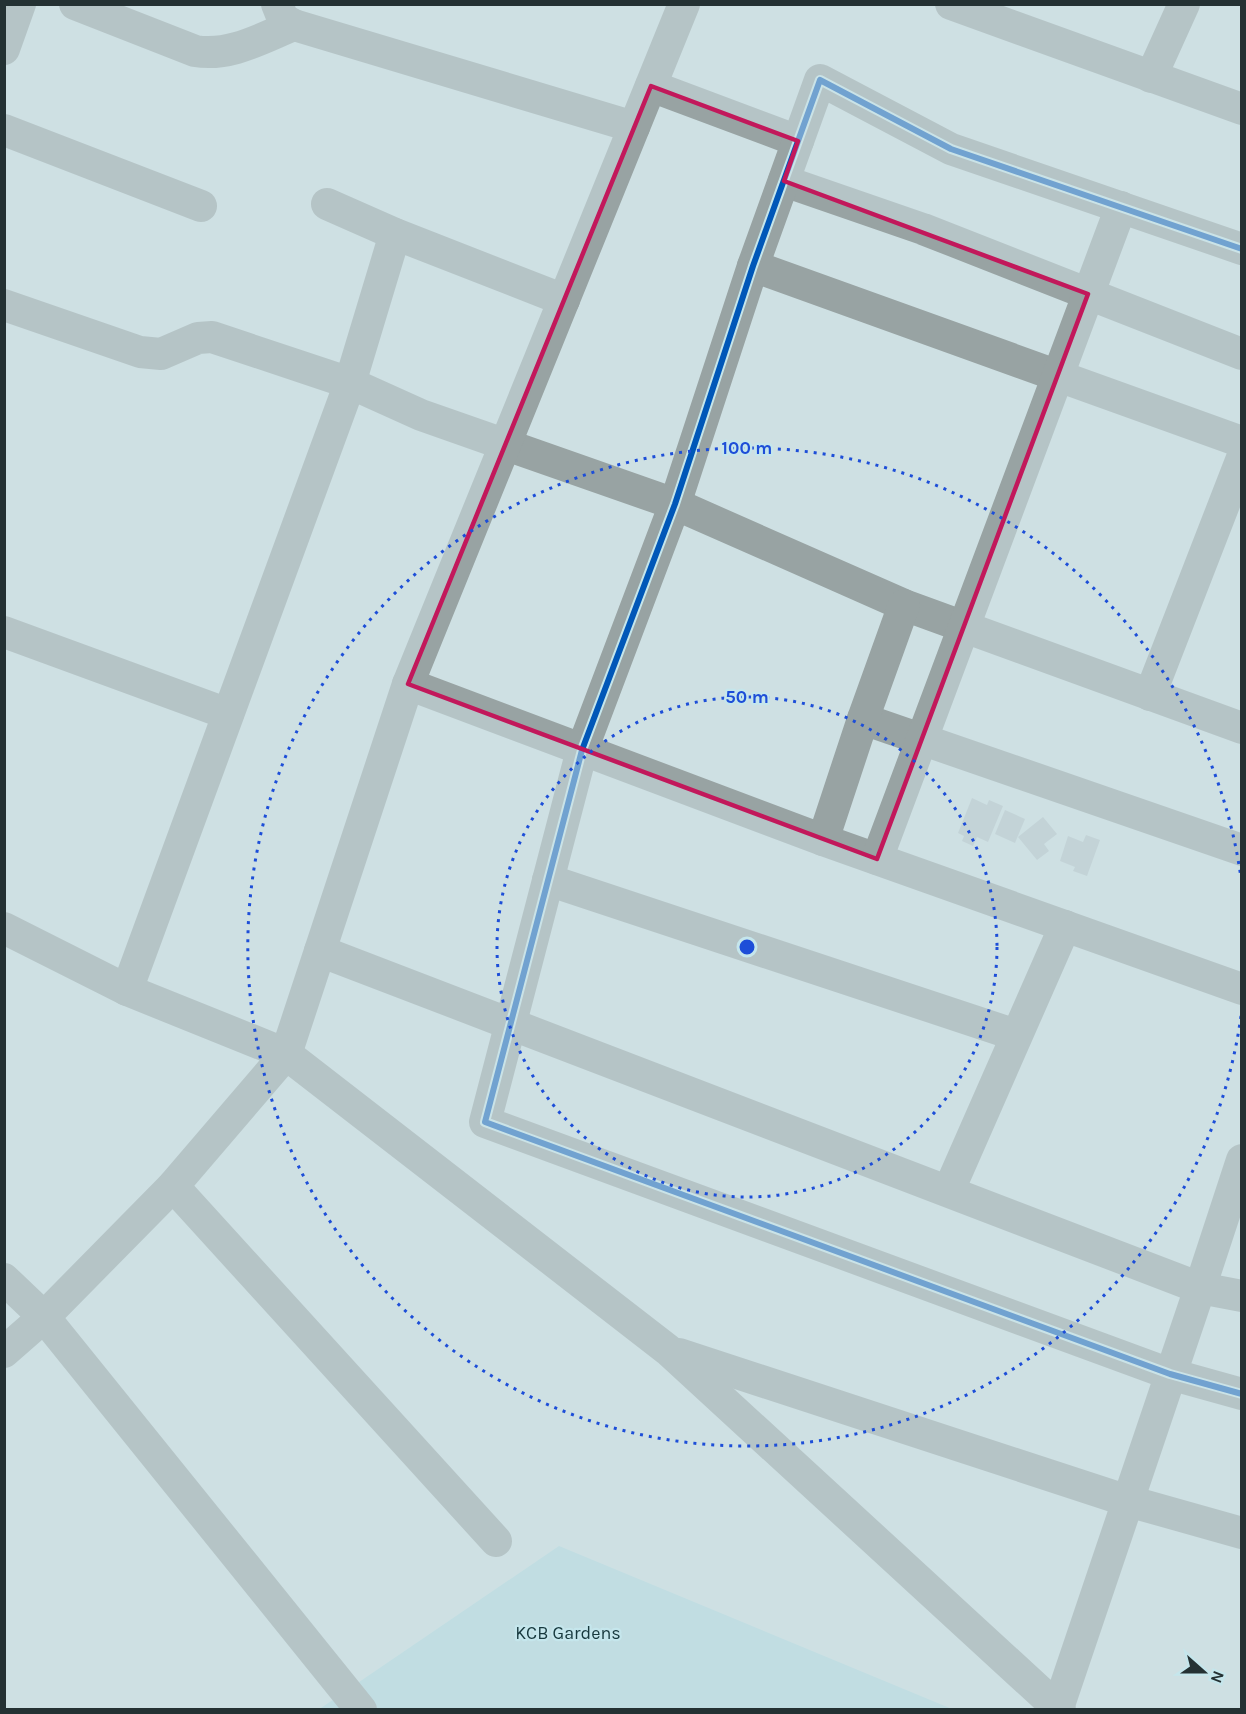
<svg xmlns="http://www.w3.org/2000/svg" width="1246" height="1714" font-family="Karla,sans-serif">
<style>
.green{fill:#b1dae1}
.building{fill:#b7c4c8}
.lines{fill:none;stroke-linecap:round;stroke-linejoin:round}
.street{stroke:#98a3a3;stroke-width:32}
.cycleway-casing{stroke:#c5e6ec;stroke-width:10}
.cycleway{stroke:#0057b8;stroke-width:6}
.marked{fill:none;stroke:#c2185b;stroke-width:4.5;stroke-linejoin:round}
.ring{fill:none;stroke:#1d4ed8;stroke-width:3;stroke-dasharray:3 6}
.labels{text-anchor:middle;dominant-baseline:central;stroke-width:4.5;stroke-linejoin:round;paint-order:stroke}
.park-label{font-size:18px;fill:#17383d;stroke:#c5e6ec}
.centre{fill:#1d4ed8;stroke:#c5e6ec;stroke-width:3}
.ring-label{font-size:18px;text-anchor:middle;font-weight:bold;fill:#1d4ed8;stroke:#c5e6ec;stroke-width:4.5;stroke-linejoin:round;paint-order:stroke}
</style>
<rect width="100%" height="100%" fill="#cee0e3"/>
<!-- green -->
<polygon class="green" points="559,1546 952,1709 318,1710"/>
<!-- building -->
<g class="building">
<polygon points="972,798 987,805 989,800 1003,806 988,842 977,837 973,846 962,841 964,836 958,833"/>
<polygon points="1005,810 1025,819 1015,843 995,834"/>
<polygon points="1043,817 1057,834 1044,844 1049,851 1037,860 1018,837"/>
<polygon points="1086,835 1100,840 1087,876 1073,871 1075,867 1060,861 1068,836 1083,842"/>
</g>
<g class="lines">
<!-- street -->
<g class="street">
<path d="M 75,4 L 195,51 C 230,57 262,38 294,25"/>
<polyline points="277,4 283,19 294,25 634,127"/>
<polyline points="951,4 1242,109"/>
<polyline points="4,49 20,4"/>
<polyline points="1151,77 1184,4"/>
<polyline points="651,86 798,141"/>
<polyline points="4,130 201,206"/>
<polyline points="784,181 923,229 1242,354"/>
<polyline points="327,204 395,234 564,300"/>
<polyline points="1242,249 951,149 820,80 753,266 675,504 582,750 485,1122 1170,1374 1242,1394"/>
<polyline points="753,266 1242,442"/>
<polyline points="4,305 140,352 161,354 198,338 212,337 350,383 421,415 675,504 904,605 1242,728"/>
<polyline points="4,632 228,714"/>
<polyline points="408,684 823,840 1242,989"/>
<polyline points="1150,695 1242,458"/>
<polyline points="863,719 1242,850"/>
<polyline points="823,840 863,719 904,605"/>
<polyline points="877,859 1121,207"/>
<polyline points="548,880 1016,1035"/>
<polyline points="4,928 127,990 286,1054 408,684 684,4"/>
<path d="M 320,951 C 613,1066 908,1174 1200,1288 L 1242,1296"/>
<polyline points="127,990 350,383 395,234"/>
<polyline points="173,1186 496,1541"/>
<polyline points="949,1190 1065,926"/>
<polyline points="4,1279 44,1317 361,1710"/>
<polyline points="4,1352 44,1317 173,1186 286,1054 668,1350 1060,1710"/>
<polyline points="679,1354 1128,1501 1242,1533"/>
<polyline points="1058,1708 1200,1288 1242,1160"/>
</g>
<defs>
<polyline id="cycleway" points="1242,249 951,149 820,80 753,266 675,504 582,750 485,1122 1170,1374 1242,1394"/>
</defs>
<!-- cycleway casing -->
<use href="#cycleway" class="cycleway-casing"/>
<!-- cycleway -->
<use href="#cycleway" class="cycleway"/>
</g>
<!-- marked area -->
<path d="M0 0H1246V1714H0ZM 651,86 L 798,141 L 784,181 L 1088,294 L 877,859 L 408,684 Z" fill="#cee0e3" fill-opacity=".55" fill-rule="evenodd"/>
<path class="marked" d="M 651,86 L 798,141 L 784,181 L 1088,294 L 877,859 L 408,684 Z"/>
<!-- distance rings -->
<g class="ring">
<circle cx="747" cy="947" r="250"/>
<path d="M1241 1016A499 499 0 1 1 1241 878"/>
</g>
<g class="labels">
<!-- park labels -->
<g class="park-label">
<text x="568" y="1633">KCB Gardens</text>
</g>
</g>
<circle cx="747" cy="947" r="9" class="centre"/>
<g class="ring-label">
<text x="747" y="454">100 m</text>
<text x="747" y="703">50 m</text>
</g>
<!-- border -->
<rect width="1246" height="1714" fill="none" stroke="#243133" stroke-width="12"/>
<!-- north arrow -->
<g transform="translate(1204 1672) rotate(111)" stroke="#c5e6ec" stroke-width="4.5" paint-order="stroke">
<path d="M0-4.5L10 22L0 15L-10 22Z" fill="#243133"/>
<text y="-9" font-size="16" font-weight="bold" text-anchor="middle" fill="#243133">N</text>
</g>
</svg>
